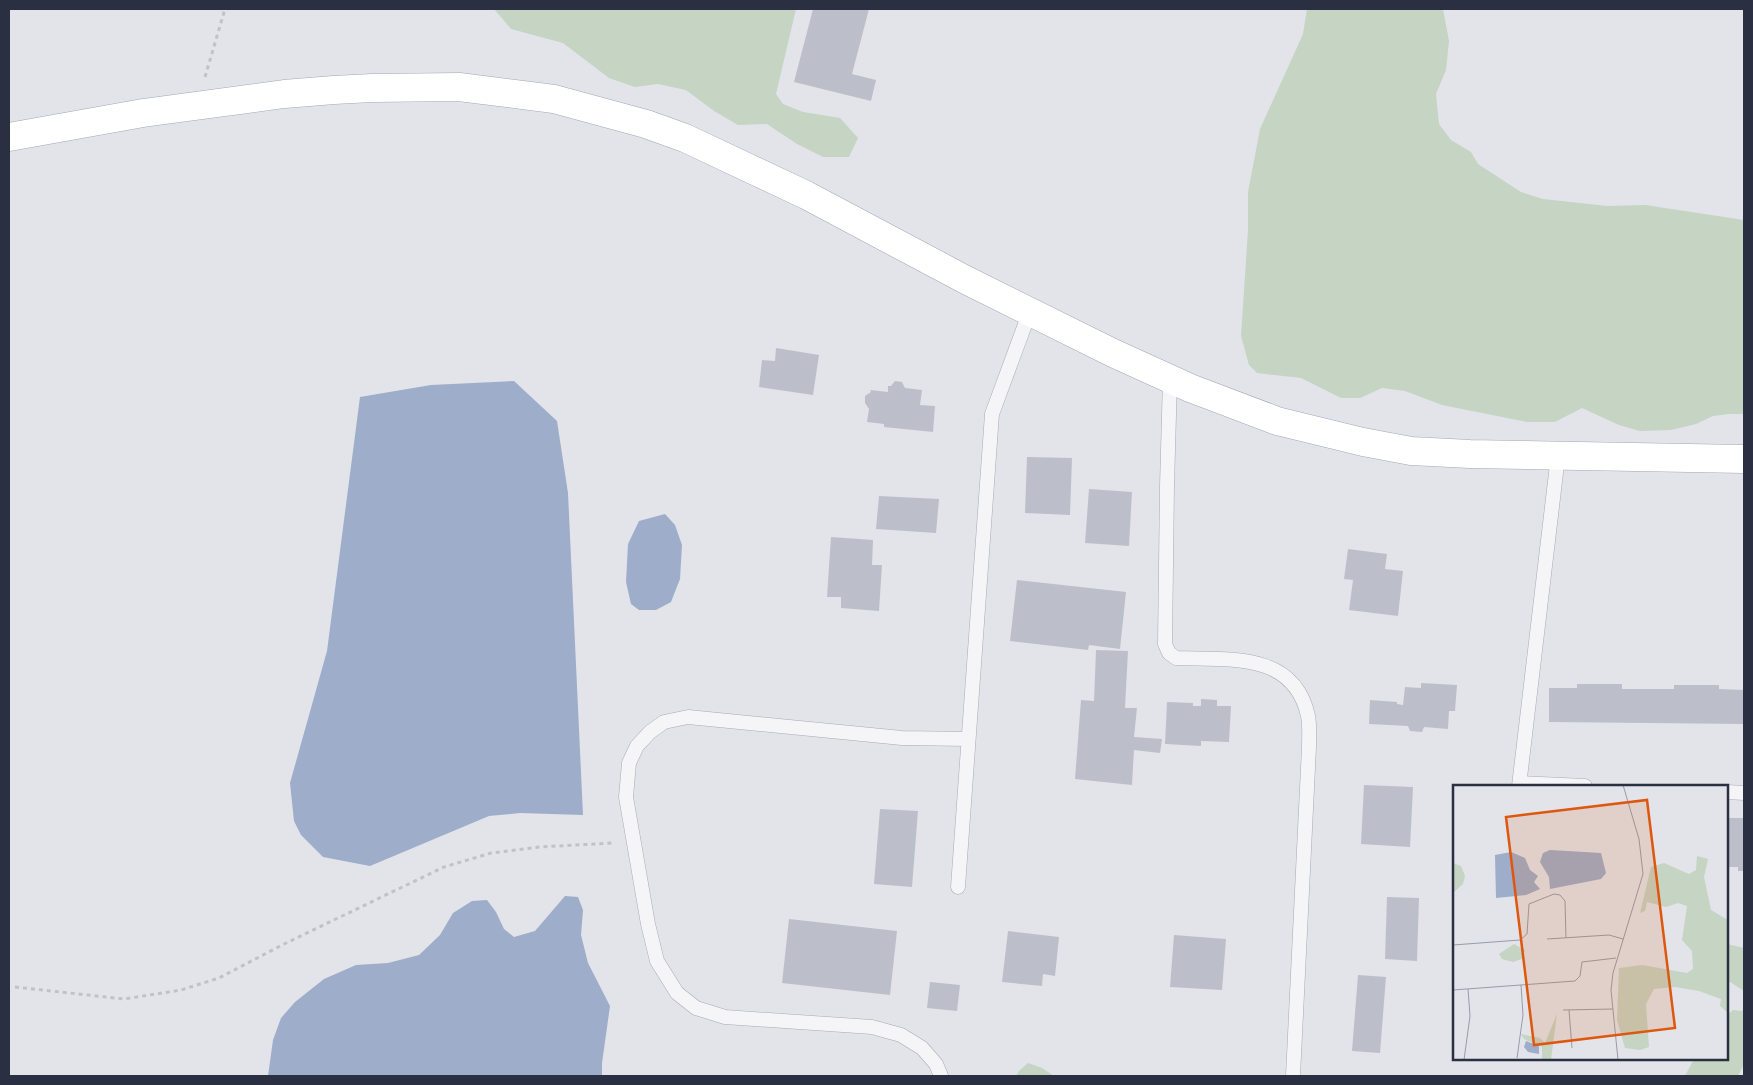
<svg xmlns="http://www.w3.org/2000/svg" width="1753" height="1085" font-family="'IBM Plex Sans',sans-serif">
<style>
.green{fill:#c5d4c3}
.water{fill:#9eadc9}
.building{fill:#bcbfca}
.lines{fill:none;stroke-linecap:round;stroke-linejoin:round}
.lane-casing{stroke:#a7aab4;stroke-width:15}
.primary-casing{stroke:#a1a7b6;stroke-width:29}
.path{stroke:#c0c2c9;stroke-width:3;stroke-dasharray:4 4;stroke-linecap:butt}
.lane{stroke:#f5f5f8;stroke-width:14}
.primary{stroke:#fff;stroke-width:28}
.inset-road{fill:none;stroke:#989ca7;stroke-width:1}
.view{fill:#de570f;fill-opacity:0.15;stroke:#de570f;stroke-width:2.5}
.inset-edge{fill:none;stroke:#2a2f42;stroke-width:2.5}
</style>
<rect width="100%" height="100%" fill="#e2e4ea"/>
<!-- green -->
<g class="green">
<polygon points="494,9 796,9 776,94 783,104 803,112 840,118 858,138 849,157 823,157 797,144 767,124 738,125 714,111 686,90 658,84 635,87 609,78 563,43 511,29"/>
<polygon points="1307,9 1443,9 1449,41 1446,70 1436,94 1439,124 1451,140 1471,152 1478,164 1521,192 1543,199 1607,206 1645,205 1744,220 1744,414 1729,414 1713,416 1696,424 1671,430 1640,431 1619,425 1582,408 1555,422 1527,422 1442,405 1405,391 1382,388 1360,398 1341,398 1301,378 1257,373 1249,365 1241,336 1248,230 1248,192 1260,129 1303,34"/>
<polygon points="1727,944 1744,948 1744,991 1727,980"/>
<polygon points="1744,1009 1744,1064 1738,1076 1685,1076 1694,1059 1727,1059 1727,1015 1733,1010 1742,1011"/>
<polygon points="1028,1063 1042,1068 1054,1076 1016,1076 1019,1071"/>
</g>
<!-- water -->
<g class="water">
<polygon points="514,381 557,421 568,493 583,815 520,813 489,816 370,866 323,857 301,835 294,821 290,783 327,651 360,397 431,385"/>
<polygon points="665,514 675,525 682,545 680,579 671,602 656,610 639,610 631,604 626,582 628,544 639,521"/>
<polygon points="565,896 578,897 583,910 581,935 588,963 610,1006 602,1063 602,1076 268,1076 273,1040 281,1018 295,1002 324,979 356,965 388,963 419,955 440,935 453,913 472,901 487,900 496,912 504,929 514,937 535,931"/>
</g>
<!-- building -->
<g class="building">
<polygon points="813,9 869,9 852,74 876,80 871,101 794,82"/>
<polygon points="776,348 819,355 813,395 759,387 762,360 775,361"/>
<polygon points="895,381 902,382 905,388 922,390 920,405 935,406 933,432 884,427 884,424 867,422 869,409 865,403 865,396 871,392 870,390 888,392 888,386 891,386"/>
<polygon points="1027,457 1072,458 1070,515 1025,513"/>
<polygon points="1089,489 1132,492 1129,546 1085,543"/>
<polygon points="879,496 939,499 936,533 876,529"/>
<polygon points="831,537 873,540 872,565 882,565 879,611 841,608 841,597 827,597"/>
<polygon points="1348,549 1387,554 1385,569 1403,571 1398,616 1349,610 1353,580 1344,579"/>
<polygon points="1017,580 1126,592 1120,649 1089,645 1088,650 1010,641"/>
<polygon points="1096,650 1128,651 1125,708 1137,708 1134,737 1162,739 1160,753 1134,750 1132,785 1075,779 1081,700 1094,701"/>
<polygon points="1421,683 1457,685 1455,711 1449,711 1448,729 1424,727 1422,732 1410,731 1408,726 1369,724 1370,700 1397,702 1397,704 1403,705 1405,687 1421,688"/>
<polygon points="1577,684 1622,684 1622,689 1674,689 1674,685 1719,685 1719,689 1744,690 1744,724 1549,722 1549,688 1577,688"/>
<polygon points="1201,699 1217,700 1217,706 1231,706 1229,742 1201,741 1201,746 1165,744 1167,702 1193,703 1193,706 1201,706"/>
<polygon points="1364,785 1413,787 1410,847 1361,844"/>
<polygon points="880,809 918,811 912,887 874,884"/>
<polygon points="1727,818 1743,818 1744,871 1738,871 1738,867 1727,867"/>
<polygon points="1387,897 1419,898 1417,961 1385,959"/>
<polygon points="789,919 897,931 890,995 782,983"/>
<polygon points="1008,931 1059,937 1055,976 1043,974 1042,986 1002,982"/>
<polygon points="1174,935 1226,939 1222,990 1170,987"/>
<polygon points="1358,975 1386,977 1380,1053 1352,1051"/>
<polygon points="930,982 960,985 957,1011 927,1008"/>
</g>
<g class="lines">
<defs>
<g id="lane">
<path d="M 1170,379 L 1167,486 L 1165,644 L 1169,653 L 1176,658 C 1228,660 1294,651 1308,716 C 1310,726 1309,737 1309,747 L 1293,1076"/>
<polyline points="1520,783 1585,786"/>
<polyline points="1519,786 1558,456"/>
<polyline points="1727,792 1744,793"/>
<polyline points="958,887 992,414 1030,311"/>
<polyline points="941,1076 936,1064 922,1048 901,1035 872,1027 725,1017 696,1008 677,993 657,961 648,924 626,797 629,763 637,746 650,732 664,722 688,717 902,738 968,739"/>
</g>
<polyline id="primary" points="9,137 143,113 284,94 334,90 372,88 459,87 554,99 646,124 685,138 806,195 964,279 1113,353 1190,388 1277,421 1363,442 1411,451 1470,454 1744,459"/>
</defs>
<!-- lane casing -->
<use href="#lane" class="lane-casing"/>
<!-- primary casing -->
<use href="#primary" class="primary-casing"/>
<!-- path -->
<g class="path">
<polyline points="205,77 225,9"/>
<polyline points="15,987 124,999 181,990 219,978 284,944 444,867 491,853 539,847 613,843"/>
</g>
<!-- lane -->
<use href="#lane" class="lane"/>
<!-- primary -->
<use href="#primary" class="primary"/>
</g>
<!-- overview -->
<g transform="translate(1453 785)">
<rect width="275" height="275" fill="#e2e4ea"/>
<path d="M 244,71 L 255,74 L 251,92 L 258,125 L 275,135 L 275,228 L 267,221 L 268,214 L 246,206 L 222,202 L 201,204 L 193,219 L 196,262 L 187,265 L 172,263 L 164,235 L 166,183 L 189,180 L 234,188 L 240,184 L 239,166 L 229,155 L 234,121 L 225,118 L 213,122 L 194,117 L 192,126 L 187,128 L 198,82 L 211,78 L 236,89 L 243,85 ZM 0,78 L 8,81 L 12,91 L 10,99 L 0,108 ZM 61,159 L 72,165 L 69,174 L 60,177 L 49,174 L 46,169 ZM 104,229 L 98,275 L 89,275 L 89,262 L 71,254 L 68,249 L 87,253 L 92,258 Z" fill="#c5d4c3"/>
<path d="M 97,65 L 148,68 L 153,88 L 148,94 L 97,104 L 96,92 L 87,77 L 90,68 ZM 58,67 L 72,73 L 77,85 L 85,91 L 81,97 L 87,104 L 73,110 L 43,113 L 42,70 ZM 73,256 L 86,261 L 86,269 L 75,267 L 71,262 Z" fill="#9eadc9"/>
<path class="inset-road" d="M 94,154 L 156,150 L 170,154M 0,160 L 67,155 L 74,149 L 76,119 L 101,109 L 107,110 L 112,116 L 113,153M 0,205 L 122,196 L 127,191 L 129,177 L 163,173M 110,225 L 160,224M 116,225 L 119,263M 64,273 L 70,230 L 68,200M 11,275 L 17,231 L 15,204M 165,275 L 158,205 L 160,188 L 190,89 L 186,54 L 170,0"/>
<path class="view" d="M 194,15 L 222,243 L 81,260 L 53,32 Z"/>
<rect width="275" height="275" class="inset-edge"/>
</g>
<!-- border -->
<rect width="1753" height="1085" fill="none" stroke="#2a2f42" stroke-width="20"/>
</svg>
